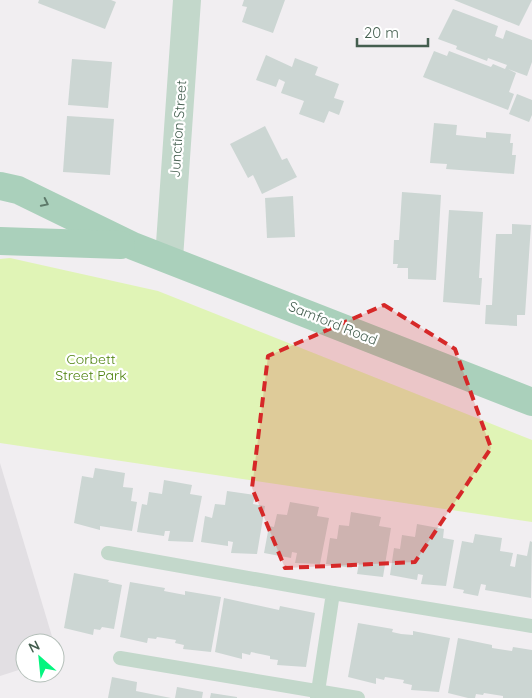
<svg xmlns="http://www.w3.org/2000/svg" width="532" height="698" font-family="Quicksand,sans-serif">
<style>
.education{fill:#e2dfe3}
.green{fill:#e0f4b6}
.building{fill:#ccd6d3}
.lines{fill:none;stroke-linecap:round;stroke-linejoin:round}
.service{stroke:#c3d8cb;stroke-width:14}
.minor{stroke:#c3d8cb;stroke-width:28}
.primary{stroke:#aad0bb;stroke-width:28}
.oneway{stroke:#5e7a6a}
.marked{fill:#d62828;fill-opacity:0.2;stroke:#d62828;stroke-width:4;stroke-dasharray:10 6;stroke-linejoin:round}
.labels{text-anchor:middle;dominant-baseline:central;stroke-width:4.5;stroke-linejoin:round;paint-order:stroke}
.street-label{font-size:14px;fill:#445e4f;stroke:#fff}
.park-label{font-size:14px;fill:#4d820c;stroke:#fff}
</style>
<rect width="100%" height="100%" fill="#f1eef1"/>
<!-- education -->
<polygon class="education" points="0,463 54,643 25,643 25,668 0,676"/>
<!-- green -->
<polygon class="green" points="10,258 158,291 532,440 532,522 0,443 0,259"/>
<!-- building -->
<g class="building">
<polygon points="39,0 111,0 116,2 105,29 38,3"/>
<polygon points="244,0 285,0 273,33 242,22 247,7 242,6"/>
<polygon points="454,0 532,0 519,26"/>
<polygon points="453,9 498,26 495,36 503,39 506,30 532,40 532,62 527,76 508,69 516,73 509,92 514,94 508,110 423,77 434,51 447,56 449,51 491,67 493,64 505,69 507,65 488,58 487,61 456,49 457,46 438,39"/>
<polygon points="266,55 292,67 295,58 318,67 315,75 339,84 334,98 344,101 339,115 329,111 324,123 299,114 304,101 281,93 285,82 279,79 276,87 256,80"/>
<polygon points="72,59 112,62 108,108 68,105"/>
<polygon points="517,94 532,100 532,115 529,122 509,114"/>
<polygon points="67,116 114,119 110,175 63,172"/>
<polygon points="434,123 457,125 456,135 486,138 486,132 511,134 510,143 513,143 512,155 516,155 514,174 446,169 447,164 430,163"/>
<polygon points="265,126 282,160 287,158 297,177 262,194 253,175 248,178 230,144"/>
<polygon points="402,192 441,195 436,280 408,279 408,268 397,268 398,264 393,264 394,240 399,240"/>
<polygon points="293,196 295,237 267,238 265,198"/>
<polygon points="449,210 483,212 479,278 482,278 480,305 443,302"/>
<polygon points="512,224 531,225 525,315 517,315 517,326 485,324 486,305 492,305 496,234 512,234"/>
<polygon points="95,468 125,473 123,487 133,488 131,501 137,502 132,531 100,526 100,530 74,523 82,476 93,478"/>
<polygon points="164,480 192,485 190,494 202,496 193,542 168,541 170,531 165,531 164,536 137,532 142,504 147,505 149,492 162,494"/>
<polygon points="227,491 255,495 253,504 265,506 257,554 231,553 233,542 228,541 228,546 201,542 205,516 212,518 215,504 225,505"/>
<polygon points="290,502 319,507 317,516 329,518 320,564 295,563 297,553 292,552 291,558 264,553 269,526 274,527 277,514 287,515"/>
<polygon points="351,512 381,517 379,526 391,528 383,577 357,574 359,563 353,563 352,568 326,564 330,538 337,539 339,525 349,526"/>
<polygon points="417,524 444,529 443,538 454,540 446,586 421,584 423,575 418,574 417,580 390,575 394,548 400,549 402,535 415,537"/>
<polygon points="475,534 502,538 500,551 513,553 510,566 515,567 517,554 527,556 530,541 532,542 531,598 485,590 486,585 481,584 478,596 463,593 464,590 453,588 462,541 473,543"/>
<polygon points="74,573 109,580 108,582 122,585 114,629 102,627 100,630 94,629 93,635 64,628"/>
<polygon points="130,582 165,588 164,591 185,595 185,591 221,597 211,652 183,649 184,645 175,643 176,640 157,637 156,639 148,638 147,643 120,637"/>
<polygon points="224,598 279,610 280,606 315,613 306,667 277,665 278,660 270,659 270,656 251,652 250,655 242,653 242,659 215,652"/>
<polygon points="358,623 393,629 392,632 401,634 413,635 413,631 450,638 439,692 411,690 412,685 403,683 404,680 385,677 384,680 376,678 376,684 348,677"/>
<polygon points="458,638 492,645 492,648 512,651 513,647 532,650 532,698 503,698 503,696 484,693 483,695 476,694 475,698 468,698 448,693"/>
<polygon points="112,677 137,682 136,691 171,698 108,698"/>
<polygon points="177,687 203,692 202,698 175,698"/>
<polygon points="211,693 237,697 237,698 210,698"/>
</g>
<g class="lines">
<!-- service -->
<g class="service">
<polyline points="108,553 333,593 317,698"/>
<polyline points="333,593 532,626"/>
<polyline points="120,658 358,698"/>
</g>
<!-- minor -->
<polyline class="minor" points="169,258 187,0"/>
<!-- primary -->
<g class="primary">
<polyline points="0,186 18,190 133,246 532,402"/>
<polyline points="0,241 121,245"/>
</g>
</g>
<!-- one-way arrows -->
<defs><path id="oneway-chevron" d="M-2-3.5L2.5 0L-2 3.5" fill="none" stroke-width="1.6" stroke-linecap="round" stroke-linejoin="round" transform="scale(1.25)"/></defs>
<use class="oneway" href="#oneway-chevron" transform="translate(45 203) rotate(26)"/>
<!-- marked area -->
<path class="marked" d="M 384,305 L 455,349 L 491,448 L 415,562 L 285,568 L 252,488 L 268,356 Z"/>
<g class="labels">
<!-- street labels -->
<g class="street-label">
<text transform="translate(178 129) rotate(-86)">Junction Street</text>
<text transform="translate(333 323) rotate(22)">Samford Road</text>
</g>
<!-- park labels -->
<g class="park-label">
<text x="91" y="359">Corbett<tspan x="91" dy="16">Street Park</tspan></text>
</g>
</g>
<!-- north arrow -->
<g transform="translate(40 658) rotate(333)"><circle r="24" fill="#ffffff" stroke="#b4bfb9"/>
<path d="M0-4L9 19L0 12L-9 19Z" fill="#03f57f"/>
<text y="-8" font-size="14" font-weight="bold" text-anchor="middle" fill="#445e4f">N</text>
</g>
<!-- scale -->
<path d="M357 38v8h71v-8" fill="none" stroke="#445e4f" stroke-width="2.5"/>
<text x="364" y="38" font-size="15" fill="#445e4f" stroke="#ffffff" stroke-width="4" paint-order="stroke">20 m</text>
</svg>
